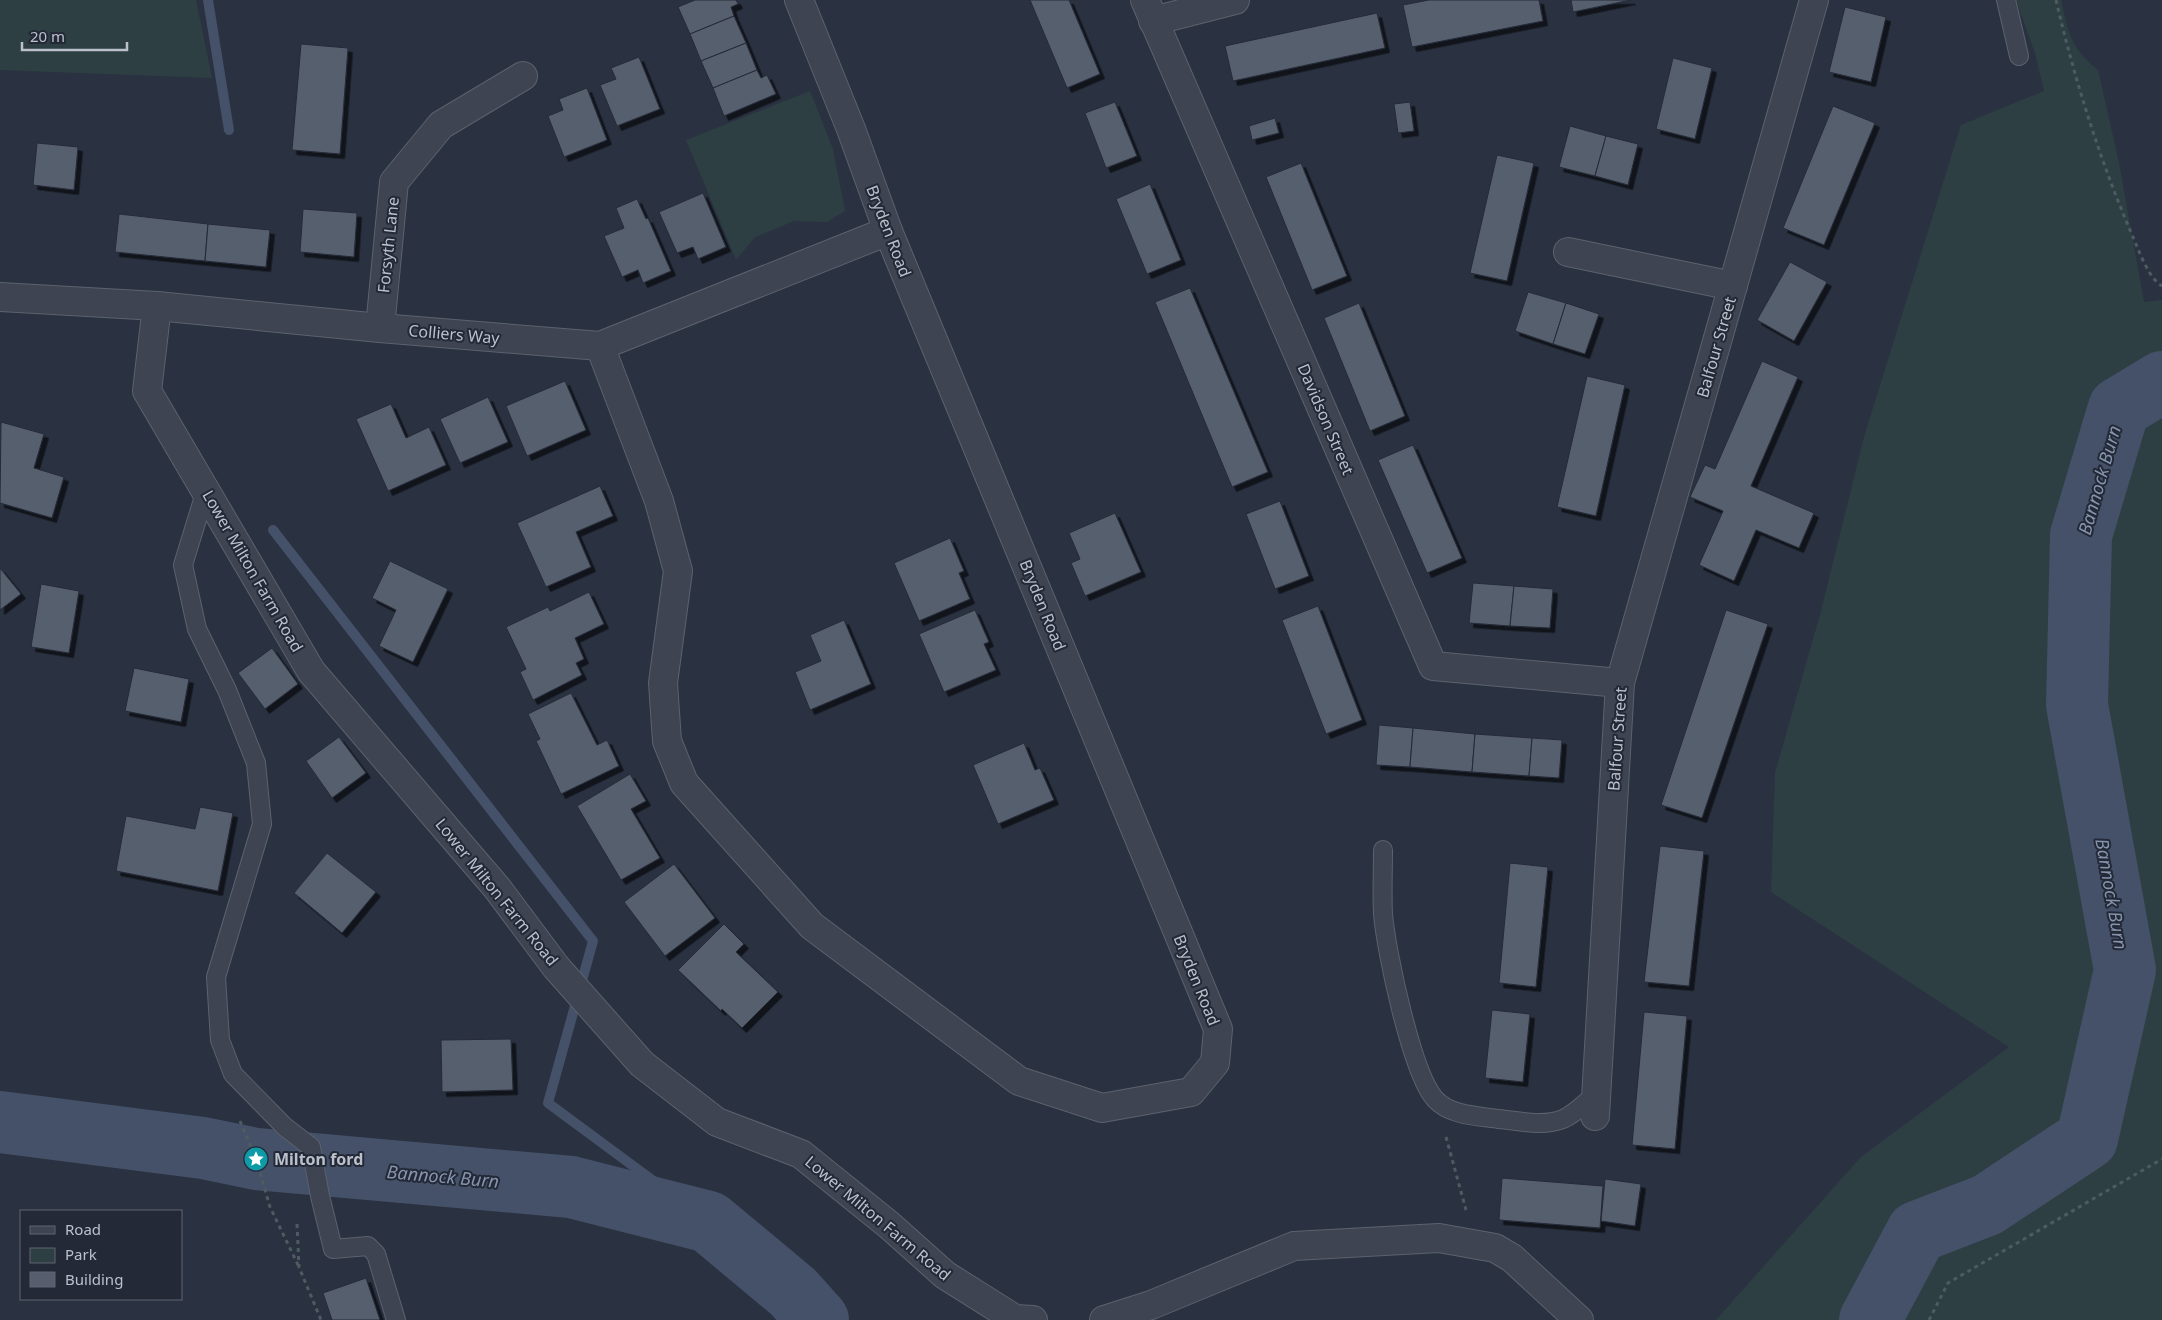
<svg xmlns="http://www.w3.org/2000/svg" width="2162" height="1320" font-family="'Noto Sans',sans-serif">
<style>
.green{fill:#2d3f43}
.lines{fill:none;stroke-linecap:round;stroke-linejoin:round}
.stream{stroke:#445169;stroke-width:10}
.river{stroke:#445169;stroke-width:62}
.building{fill:#565e6e;stroke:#252b38;filter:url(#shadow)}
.service-casing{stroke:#5c626e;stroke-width:20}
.minor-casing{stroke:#5c626e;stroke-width:30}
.path{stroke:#4d5c60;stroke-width:3;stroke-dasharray:4 4;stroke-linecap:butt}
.service{stroke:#3e4451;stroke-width:18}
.minor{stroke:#3e4451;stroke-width:28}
.labels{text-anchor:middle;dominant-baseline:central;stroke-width:4;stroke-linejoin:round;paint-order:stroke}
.street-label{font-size:16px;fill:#bbc0cb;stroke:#232936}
.poi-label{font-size:16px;font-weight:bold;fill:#bbc0cb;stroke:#232936;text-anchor:start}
.water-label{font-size:18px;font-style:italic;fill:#8694ae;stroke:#232936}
</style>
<defs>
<filter id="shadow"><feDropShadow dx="4.5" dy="4.5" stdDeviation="0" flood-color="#0009"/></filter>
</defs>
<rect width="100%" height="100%" fill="#2a3241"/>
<!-- green -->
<g class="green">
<polygon points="0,0 196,0 212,78 0,70"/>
<path d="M 2016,0 L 2061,0 C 2069,34 2069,46 2098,70 L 2119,163 L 2144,302 L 2162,300 L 2162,1320 L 1716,1320 L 1861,1157 L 2009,1047 L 1771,892 L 1775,773 L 1821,611 L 1864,437 L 1961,125 L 2044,91 L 2035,53 Z"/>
<polygon points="810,91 833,149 845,211 827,222 794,221 755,237 736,260 686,140"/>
</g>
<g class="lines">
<!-- stream -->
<g class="stream">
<polyline points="208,0 229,130"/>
<polyline points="273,530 593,941 548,1103 709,1222"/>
</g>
<!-- river -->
<g class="river">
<polyline points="0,1122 203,1148 256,1159 571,1187 709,1222 793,1292 818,1320"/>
<polyline points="1870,1320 1917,1232 1987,1205 2087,1139 2125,970 2077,705 2081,535 2119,408 2162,382"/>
</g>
</g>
<!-- building -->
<g class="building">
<polygon points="695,0 736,0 738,4 731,7 734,16 690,34 678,7"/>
<polygon points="1030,0 1069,0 1100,74 1067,88"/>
<polygon points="1429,0 1539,0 1543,21 1412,47 1403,5"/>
<polygon points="1571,0 1631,0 1573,12"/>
<polygon points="1845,7 1886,17 1871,82 1829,72"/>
<polygon points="1377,13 1385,48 1233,81 1225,46"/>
<polygon points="734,16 746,43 701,61 690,34"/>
<polygon points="746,43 757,70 713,88 701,61"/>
<polygon points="301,44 348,48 340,154 292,150"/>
<polygon points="639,57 660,109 617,126 600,85 616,79 611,68"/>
<polygon points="1673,58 1712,68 1695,139 1656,129"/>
<polygon points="757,70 761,78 767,75 776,94 724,116 713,88"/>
<polygon points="587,88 607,140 564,157 548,116 563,110 559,99"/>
<polygon points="1115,102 1137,156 1106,168 1085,113"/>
<polygon points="1410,102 1414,131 1398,133 1394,104"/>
<polygon points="1833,106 1875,123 1824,245 1783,228"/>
<polygon points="1275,118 1279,133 1252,140 1249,126"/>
<polygon points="1570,126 1606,136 1595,176 1559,167"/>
<polygon points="1606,136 1638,144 1628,185 1595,176"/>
<polygon points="37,143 78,147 74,190 33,185"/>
<polygon points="1497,155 1534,163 1507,281 1470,273"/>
<polygon points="1301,163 1347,276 1312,290 1266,177"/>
<polygon points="1150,184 1181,260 1147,274 1116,199"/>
<polygon points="703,193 726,247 698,259 693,247 677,253 659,212"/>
<polygon points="637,199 646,219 648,218 671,271 643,283 638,270 622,277 604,236 624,228 616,208"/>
<polygon points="303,209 357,213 354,257 300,252"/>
<polygon points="119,214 208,224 205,261 115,252"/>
<polygon points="208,224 270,230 266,267 205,261"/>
<polygon points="1790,262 1827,282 1794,341 1757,320"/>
<polygon points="1190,288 1268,472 1232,487 1155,302"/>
<polygon points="1528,292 1566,303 1553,344 1515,331"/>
<polygon points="1359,303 1405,416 1370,431 1324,318"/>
<polygon points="1566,303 1599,314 1585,354 1553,344"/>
<polygon points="1762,361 1798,377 1751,486 1814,513 1799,548 1756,530 1734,581 1699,565 1723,511 1690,497 1705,465 1715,469"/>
<polygon points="1587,376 1625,385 1596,516 1557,507"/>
<polygon points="565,381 586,430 527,456 506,406"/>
<polygon points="488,397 508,442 460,463 440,419"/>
<polygon points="391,404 406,438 429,427 446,465 388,491 356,419"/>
<polygon points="1,422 44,434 34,468 64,477 52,518 0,503"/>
<polygon points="1413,445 1462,558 1427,573 1378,460"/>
<polygon points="600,486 613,516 576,532 591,567 546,587 517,523"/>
<polygon points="1280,501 1309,576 1275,589 1246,514"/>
<polygon points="1115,513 1141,572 1085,596 1071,563 1080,559 1069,533"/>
<polygon points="950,538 964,571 959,573 970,599 919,621 894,563"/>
<polygon points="390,561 448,589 413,662 379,646 396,610 372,598"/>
<polygon points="0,568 21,594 0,610"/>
<polygon points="1473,583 1514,586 1510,626 1469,623"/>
<polygon points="41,584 79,591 69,653 31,647"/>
<polygon points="1514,586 1553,589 1550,628 1510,626"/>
<polygon points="589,592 604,624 575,638 584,659 576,663 582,675 533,700 520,672 526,669 506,627 548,607 550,611"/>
<polygon points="1318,606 1362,720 1326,734 1282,620"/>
<polygon points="975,610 989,642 984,644 996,670 944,692 919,634"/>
<polygon points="1726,610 1768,624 1702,818 1661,805"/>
<polygon points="844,620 871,684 810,710 795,672 821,661 810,635"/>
<polygon points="272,648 298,684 265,709 238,673"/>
<polygon points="134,668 189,679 181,722 125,711"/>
<polygon points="571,693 597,745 607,740 619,766 561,794 536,741 540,739 528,714"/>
<polygon points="1379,725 1413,728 1410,767 1376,765"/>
<polygon points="1413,728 1475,734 1472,772 1410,767"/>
<polygon points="1475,734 1532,738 1529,776 1472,772"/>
<polygon points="339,737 366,773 332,798 306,761"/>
<polygon points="1532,738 1562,740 1559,778 1529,776"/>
<polygon points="1024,743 1035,770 1040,768 1054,800 998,824 973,765"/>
<polygon points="630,774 646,801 631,809 660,858 621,880 577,806"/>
<polygon points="200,807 233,813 218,891 116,871 126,816 195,829"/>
<polygon points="1660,846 1704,851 1689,986 1644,982"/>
<polygon points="327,853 376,892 342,933 294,893"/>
<polygon points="1510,863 1548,867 1536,987 1499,983"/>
<polygon points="674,864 715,918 665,956 624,902"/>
<polygon points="724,924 744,944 736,952 778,992 742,1028 722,1009 721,1011 678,970"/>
<polygon points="1492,1010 1530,1014 1523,1082 1485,1078"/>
<polygon points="1644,1012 1687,1016 1675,1149 1632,1145"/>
<polygon points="511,1039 513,1090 442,1092 441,1040"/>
<polygon points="1502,1178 1603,1186 1600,1228 1499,1220"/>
<polygon points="1605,1179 1641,1184 1635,1226 1601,1221"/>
<polygon points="366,1278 380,1320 332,1320 323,1293"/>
</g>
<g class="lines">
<defs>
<g id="service">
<polyline points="2006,0 2019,56"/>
<polyline points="206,490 183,565 197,629 227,690 256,763 262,824 216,977 220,1040 233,1074 285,1127 311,1147 320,1196 333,1249 368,1246 376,1254 396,1320"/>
<path d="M 1383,850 C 1383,871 1382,893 1383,914 C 1386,951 1412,1074 1435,1099 C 1450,1116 1479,1116 1499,1119 C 1520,1121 1543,1127 1563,1119 C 1575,1114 1586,1102 1596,1094"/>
</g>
<g id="minor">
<polyline points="1145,0 1433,666 1620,683"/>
<polyline points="1153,21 1235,0"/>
<polyline points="1568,252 1733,286"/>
<polyline points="0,297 157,306 380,328 600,346 888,231"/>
<polyline points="157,306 147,391 311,671 497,888 556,967 642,1064 717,1122 801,1154 889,1225 945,1275 1015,1319 1033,1320"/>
<polyline points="380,328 394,182 441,125 523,76"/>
<polyline points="600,346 659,501 678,571 663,683 667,741 684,783 812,926 1019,1081 1102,1108 1191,1092 1215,1063 1218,1029 888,231 851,129 799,0"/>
<polyline points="1595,1116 1620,683 1814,0"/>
<polyline points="1104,1320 1151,1305 1294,1246 1439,1238 1495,1248 1512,1258 1579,1320"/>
</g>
</defs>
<!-- service casing -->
<use href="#service" class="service-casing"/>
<!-- minor casing -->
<use href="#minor" class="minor-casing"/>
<!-- path -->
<g class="path">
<path d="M 2056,0 C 2075,81 2100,161 2133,237 C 2139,251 2149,279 2162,286"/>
<polyline points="240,1121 256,1159 270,1207 299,1267"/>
<polyline points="1446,1137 1466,1210"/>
<polyline points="297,1224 299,1267 321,1320"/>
<polyline points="1929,1320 1948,1283 2162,1159"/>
</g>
<!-- service -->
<use href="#service" class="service"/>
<!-- minor -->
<use href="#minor" class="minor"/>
</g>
<!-- icons -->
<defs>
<symbol id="sight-disc" viewBox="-11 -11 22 22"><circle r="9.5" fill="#0f9aa8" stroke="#232936"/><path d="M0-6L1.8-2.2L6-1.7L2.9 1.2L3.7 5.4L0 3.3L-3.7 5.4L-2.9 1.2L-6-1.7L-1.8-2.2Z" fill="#fff"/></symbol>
</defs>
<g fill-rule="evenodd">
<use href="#sight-disc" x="242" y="1145" width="28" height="28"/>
</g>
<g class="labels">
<!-- street labels -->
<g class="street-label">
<text transform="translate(889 231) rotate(69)">Bryden Road</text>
<text transform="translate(388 245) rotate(-84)">Forsyth Lane</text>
<text transform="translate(454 334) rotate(5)">Colliers Way</text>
<text transform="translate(1716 347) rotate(-74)">Balfour Street</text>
<text transform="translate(1326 419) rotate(67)">Davidson Street</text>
<text transform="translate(253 571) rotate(60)">Lower Milton Farm Road</text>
<text transform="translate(1043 605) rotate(68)">Bryden Road</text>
<text transform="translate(1617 739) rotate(-86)">Balfour Street</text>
<text transform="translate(497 892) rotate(51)">Lower Milton Farm Road</text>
<text transform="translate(1197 980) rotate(68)">Bryden Road</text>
<text transform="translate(878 1218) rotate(40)">Lower Milton Farm Road</text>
</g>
<!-- poi labels -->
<g class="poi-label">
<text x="274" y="1159">Milton ford</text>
</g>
<!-- water labels -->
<g class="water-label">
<text transform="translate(2099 480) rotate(-74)">Bannock Burn</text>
<text transform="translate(2112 894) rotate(80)">Bannock Burn</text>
<text transform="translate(443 1176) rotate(5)">Bannock Burn</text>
</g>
</g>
<!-- legend -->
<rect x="20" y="1210" width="162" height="90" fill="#232936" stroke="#606572"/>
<rect x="30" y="1226" width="25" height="8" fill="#3e4451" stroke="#606572"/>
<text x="65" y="1235" font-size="15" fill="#bbc0cb">Road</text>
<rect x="30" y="1248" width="25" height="15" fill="#2d3f43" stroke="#606572"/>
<text x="65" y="1260" font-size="15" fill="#bbc0cb">Park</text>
<rect x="30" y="1272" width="25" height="15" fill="#565e6e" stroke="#606572"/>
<text x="65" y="1285" font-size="15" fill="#bbc0cb">Building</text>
<!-- scale -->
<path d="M22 42v8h105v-8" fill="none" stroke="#bbc0cb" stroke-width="2.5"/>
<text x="30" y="42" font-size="15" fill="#bbc0cb" stroke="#232936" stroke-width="4" paint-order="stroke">20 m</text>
</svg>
